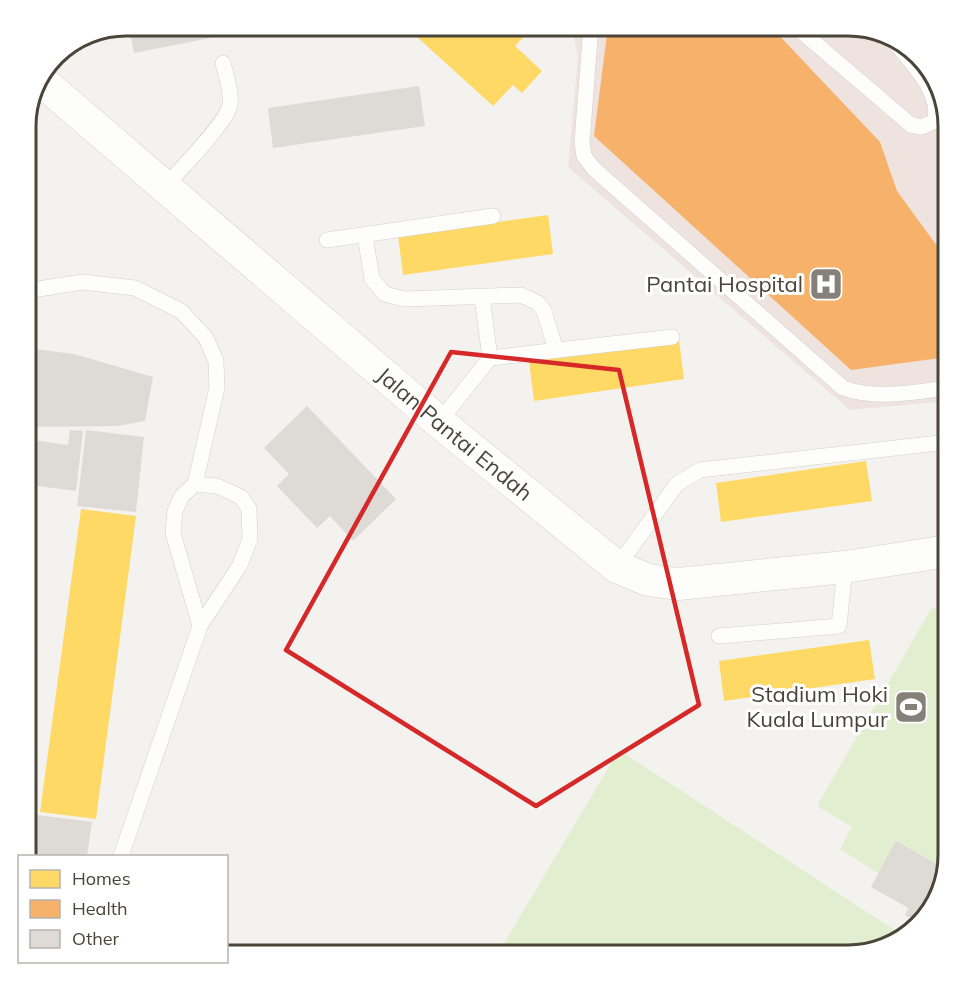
<svg xmlns="http://www.w3.org/2000/svg" width="974" height="981" font-family="Mulish,sans-serif">
<style>
.medical{fill:#eee3df}
.green{fill:#e1eecf}
.homes{fill:#ffd966}
.health{fill:#f6b26b}
.building{fill:#dedbd6}
.lines{fill:none;stroke-linecap:round;stroke-linejoin:round}
.lane-casing{stroke:#d2d0cb;stroke-width:16}
.street-casing{stroke:#d2d0cb;stroke-width:33}
.lane{stroke:#fdfdfc;stroke-width:15}
.street{stroke:#fdfdfc;stroke-width:32}
.marked{fill:none;stroke:#d62828;stroke-width:4.5;stroke-linejoin:round}
.labels{text-anchor:middle;dominant-baseline:central;stroke-width:6;stroke-linejoin:round;paint-order:stroke}
.poi-label{font-size:22px;fill:#4b4439;stroke:#fff;text-anchor:end}
.street-label{font-size:22px;fill:#4b4439;stroke:#fff}
.rim{fill:none;stroke:#4b4439;stroke-width:3}
</style>
<rect width="100%" height="100%" fill="#f4f2ee"/>
<!-- medical -->
<polygon class="medical" points="572,26 854,26 892,36 924,60 948,126 948,401 850,410 568,167 578,58"/>
<!-- green -->
<g class="green">
<polygon points="948,606 948,855 938,899 920,923 905,915 908,908 871,887 878,873 840,849 852,827 817,806 931,609"/>
<polygon points="619,750 902,935 848,955 497,955"/>
</g>
<!-- homes -->
<g class="homes">
<polygon points="405,26 534,26 515,46 542,71 522,93 513,85 493,106"/>
<polygon points="548,215 553,254 403,275 398,236"/>
<polygon points="679,340 684,379 534,401 529,361"/>
<polygon points="948,457 948,502 947,502 941,458"/>
<polygon points="866,461 872,501 721,522 716,483"/>
<polygon points="81,509 136,516 96,819 40,812"/>
<polygon points="869,640 875,679 724,701 719,661"/>
</g>
<!-- health -->
<polygon class="health" points="608,26 769,26 774,30 880,142 897,191 948,261 948,357 851,370 594,136"/>
<!-- building -->
<g class="building">
<polygon points="129,26 266,26 266,27 134,53"/>
<polygon points="419,86 425,126 273,148 268,108"/>
<polygon points="26,348 74,354 153,377 145,421 117,426 26,427"/>
<polygon points="307,406 396,499 353,541 330,516 317,528 277,486 289,474 264,448"/>
<polygon points="70,430 83,431 76,491 37,486 35,493 26,498 26,439 68,445"/>
<polygon points="86,430 144,437 136,512 77,506"/>
<polygon points="37,815 92,822 87,856 32,856"/>
<polygon points="896,841 945,869 938,899 920,923 905,915 909,908 871,887"/>
</g>
<g class="lines">
<defs>
<g id="lane">
<path d="M 591,26 L 582,142 L 584,156 L 594,169 L 843,388 C 877,400 913,392 948,388"/>
<path d="M 795,26 L 911,125 L 922,127 L 935,121 C 942,90 907,59 889,35"/>
<path d="M 165,187 C 179,170 226,124 230,105 C 232,92 226,76 223,63"/>
<polyline points="365,235 372,279 385,294 404,299 521,295 538,303 544,311 556,350"/>
<polyline points="327,240 493,216"/>
<polyline points="26,291 82,282 135,288 181,311 206,338 216,361 217,388 195,484 182,496 175,511 173,533 200,626"/>
<polyline points="482,297 490,358"/>
<polyline points="439,422 490,358 672,337"/>
<polyline points="617,567 677,484 700,470 948,442"/>
<polyline points="719,636 839,626 845,567"/>
<polyline points="121,856 200,626 240,565 250,539 249,509 241,497 217,486 195,484"/>
</g>
<g id="street">
<path id="s1" d="M 38,78 L 439,422 L 617,567 L 648,580 L 678,584 L 845,567 L 948,551"/>
</g>
</defs>
<!-- lane casing -->
<use href="#lane" class="lane-casing"/>
<!-- street casing -->
<use href="#street" class="street-casing"/>
<!-- lane -->
<use href="#lane" class="lane"/>
<!-- street -->
<use href="#street" class="street"/>
</g>
<!-- marked area -->
<path class="marked" d="M 451,352 L 619,370 L 699,705 L 536,806 L 286,650 Z"/>
<!-- icons -->
<defs>
<symbol id="hospital-square" viewBox="-11 -11 22 22"><rect x="-9" y="-9" width="18" height="18" rx="4" fill="#868178" stroke="#fff"/><path d="M-5-5h3v3.5h4V-5h3V5h-3V1.5h-4V5h-3Z" fill="#fff"/></symbol>
<symbol id="stadium-square" viewBox="-11 -11 22 22"><rect x="-9" y="-9" width="18" height="18" rx="4" fill="#868178" stroke="#fff"/><path d="M0-5a6.5 5 0 1 0 0 10a6.5 5 0 1 0 0-10ZM-3.5-1.8h7v3.6h-7Z" fill="#fff"/></symbol>
</defs>
<g fill-rule="evenodd">
<use href="#hospital-square" x="807" y="265" width="38" height="38"/>
<use href="#stadium-square" x="892" y="688" width="38" height="38"/>
</g>
<g class="labels">
<!-- poi labels -->
<g class="poi-label">
<text x="803" y="284">Pantai Hospital</text>
<text x="888" y="694">Stadium Hoki<tspan x="888" dy="25">Kuala Lumpur</tspan></text>
</g>
<!-- street labels -->
<g class="street-label">
<text stroke="none"><textPath href="#s1" startOffset="548">Jalan Pantai Endah</textPath></text>
</g>
</g>
<!-- crop -->
<path d="M0 0H974V981H0ZM126 36H848A90 90 0 0 1 938 126V855A90 90 0 0 1 848 945H126A90 90 0 0 1 36 855V126A90 90 0 0 1 126 36Z" fill="#fff" fill-rule="evenodd"/>
<path class="rim" d="M126 36H848A90 90 0 0 1 938 126V855A90 90 0 0 1 848 945H126A90 90 0 0 1 36 855V126A90 90 0 0 1 126 36Z"/>
<!-- legend -->
<rect x="18" y="855" width="210" height="108" fill="#ffffff" stroke="#b7b4b0" stroke-width="1.5"/>
<rect x="30" y="870" width="30" height="18" fill="#ffd966" stroke="#b7b4b0" stroke-width="1.5"/>
<text x="72" y="885" font-size="18" fill="#4b4439">Homes</text>
<rect x="30" y="900" width="30" height="18" fill="#f6b26b" stroke="#b7b4b0" stroke-width="1.5"/>
<text x="72" y="915" font-size="18" fill="#4b4439">Health</text>
<rect x="30" y="930" width="30" height="18" fill="#dedbd6" stroke="#b7b4b0" stroke-width="1.5"/>
<text x="72" y="945" font-size="18" fill="#4b4439">Other</text>
</svg>
